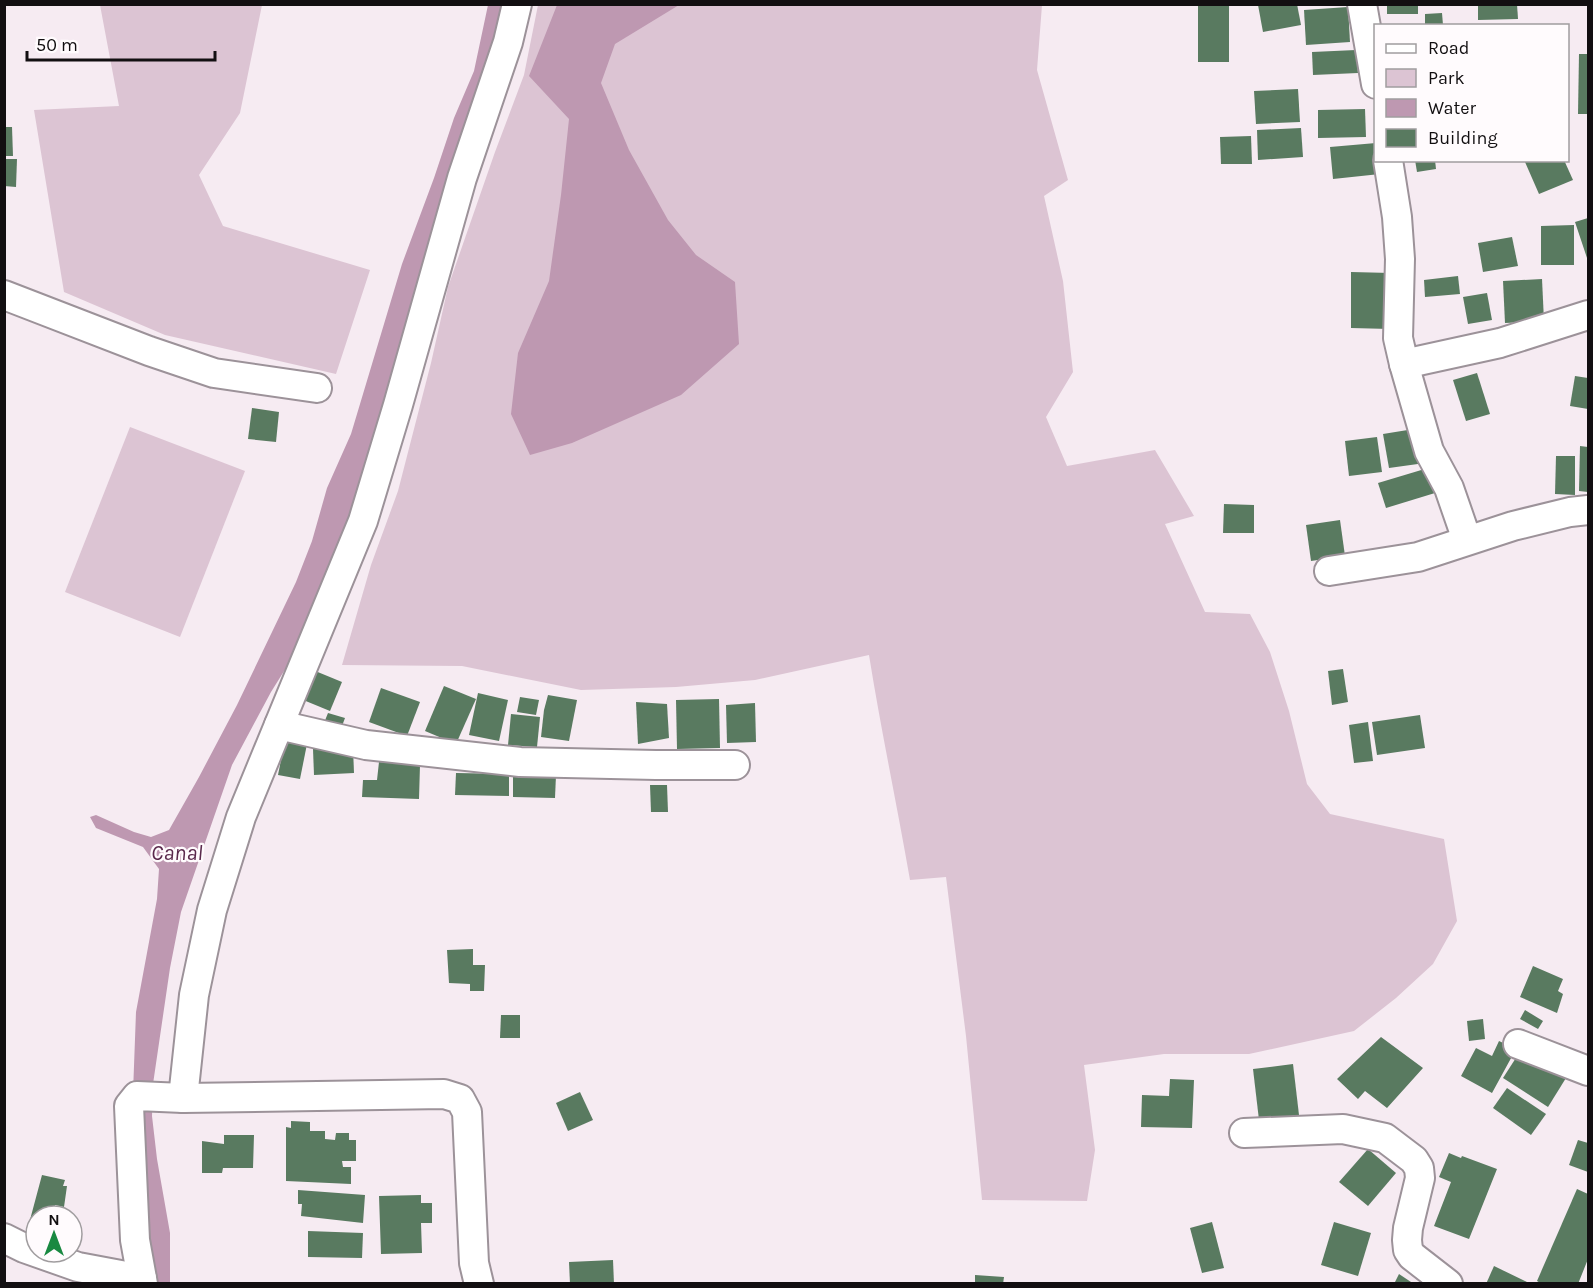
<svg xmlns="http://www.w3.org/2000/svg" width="1593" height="1288" font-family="Karla,sans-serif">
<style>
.green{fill:#dcc4d3}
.water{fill:#be98b1}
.building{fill:#597a60}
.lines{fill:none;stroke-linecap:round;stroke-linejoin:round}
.street-casing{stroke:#9c9299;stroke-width:32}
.street{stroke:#fff;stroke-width:28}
.labels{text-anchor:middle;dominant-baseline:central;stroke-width:4.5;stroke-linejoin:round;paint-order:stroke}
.water-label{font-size:22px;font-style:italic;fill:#5a294c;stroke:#fffbfd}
</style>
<rect width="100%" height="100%" fill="#f6ebf2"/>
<!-- green -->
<g class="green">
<polygon points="100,5 262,5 240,113 199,175 223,226 370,270 336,374 165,335 64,292 34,110 119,106"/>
<path d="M 538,5 L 1042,5 L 1037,70 L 1068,180 L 1044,196 L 1063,281 L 1073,372 L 1046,417 L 1067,466 L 1155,450 L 1194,516 L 1165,524 L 1205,612 L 1250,614 L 1270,652 L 1289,711 L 1307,784 L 1330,814 L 1444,839 L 1457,921 L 1433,964 L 1396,998 L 1354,1031 L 1249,1054 L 1164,1054 L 1084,1065 L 1095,1150 L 1087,1201 L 982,1200 L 966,1036 L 946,877 L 910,880 C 897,805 881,730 869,655 L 755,680 L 676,687 L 581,690 L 462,666 L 342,665 L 371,565 L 398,491 L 431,363 L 448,287 L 495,152 L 524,75 Z"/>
<polygon points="130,427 245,471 180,637 65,592"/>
</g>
<!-- water -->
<g class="water">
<polygon points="488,5 507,5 366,480 301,644 271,692 232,765 181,912 170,968 153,1084 152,1116 157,1159 170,1233 170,1283 141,1283 133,1093 136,1012 157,899 159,869 143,847 96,828 90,817 96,815 134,832 151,837 169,830 199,777 237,705 296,582 312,541 327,488 351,434 402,264 434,178 454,118 474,71"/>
<polygon points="557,5 679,5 615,44 601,83 629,150 668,220 696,255 735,282 739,344 681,395 572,443 530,455 511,414 518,353 549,281 561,195 569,119 529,76"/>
</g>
<!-- building -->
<g class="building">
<rect x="1198" y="4" width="31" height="58"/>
<polygon points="1297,4 1301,25 1263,32 1258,5"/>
<rect x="1387" y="4" width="31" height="10"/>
<polygon points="1478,4 1517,4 1518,19 1478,20"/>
<polygon points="1348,7 1350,42 1306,45 1304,10"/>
<polygon points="1442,13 1443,25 1425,26 1425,14"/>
<polygon points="1356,50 1358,73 1313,75 1312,52"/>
<polygon points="1579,54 1588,54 1588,114 1578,114"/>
<polygon points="1298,89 1300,122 1256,124 1254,91"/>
<polygon points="1365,109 1366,137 1318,138 1318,110"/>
<polygon points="4,127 12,127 13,156 4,156"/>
<polygon points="1301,128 1303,157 1258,160 1257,130"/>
<polygon points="1251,136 1252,164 1221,164 1220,137"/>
<polygon points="1376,143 1376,160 1380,174 1333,179 1330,147"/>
<polygon points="4,159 17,159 16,187 4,186"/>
<polygon points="1415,160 1435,160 1436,169 1417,172"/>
<polygon points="1528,160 1564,160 1573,180 1539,194 1525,162"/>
<polygon points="1588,218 1588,258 1587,258 1575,222"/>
<polygon points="1574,225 1574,265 1541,265 1541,226"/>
<polygon points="1512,237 1518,266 1483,272 1478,243"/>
<polygon points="1351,272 1391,273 1390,329 1351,328"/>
<polygon points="1458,276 1460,294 1425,297 1424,280"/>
<polygon points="1542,279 1544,321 1505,323 1503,281"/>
<polygon points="1487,293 1492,320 1468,324 1463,297"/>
<polygon points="1477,373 1490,414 1466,421 1453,380"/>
<polygon points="1575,376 1588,378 1588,409 1570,406"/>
<polygon points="252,408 279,412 276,442 248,439"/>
<polygon points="1420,428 1425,463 1389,468 1383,434"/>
<polygon points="1377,437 1382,472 1349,476 1345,441"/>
<polygon points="1580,446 1588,447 1588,492 1579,491"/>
<polygon points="1556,456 1575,456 1575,495 1555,494"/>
<polygon points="1428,468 1435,493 1386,508 1378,483"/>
<polygon points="1224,504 1254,505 1254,533 1223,533"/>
<polygon points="1340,520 1345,556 1311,561 1306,525"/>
<polygon points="308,668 342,682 330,711 296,697"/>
<polygon points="1343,669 1348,702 1332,705 1328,671"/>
<polygon points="444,686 476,699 456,744 425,731"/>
<polygon points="381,688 420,702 407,736 369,722"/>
<polygon points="478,693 508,700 499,741 469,735"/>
<polygon points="548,695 577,700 569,741 541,737 544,710"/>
<polygon points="520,697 539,700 536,715 517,712"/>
<polygon points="719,699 720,748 677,749 676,700"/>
<polygon points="636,702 667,704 669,738 638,744"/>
<polygon points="755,703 756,742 727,743 726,705"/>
<polygon points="328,713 345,718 339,734 322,728"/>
<polygon points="511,714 540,717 537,747 508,745"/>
<polygon points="1420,715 1425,748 1377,755 1372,722"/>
<polygon points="1368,722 1373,761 1354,763 1349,725"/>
<polygon points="285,740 307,744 300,779 278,775"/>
<polygon points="353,747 354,773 314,775 313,749"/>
<polygon points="379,762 420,765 419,799 362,797 363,780 377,780"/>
<polygon points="456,773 509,774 509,796 455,795"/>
<polygon points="513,773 556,775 555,798 513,797"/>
<polygon points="650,785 667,785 668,812 651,812"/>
<polygon points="473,949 473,965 485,965 484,991 470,991 470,984 449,983 447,950"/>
<polygon points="1533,966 1563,979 1558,991 1563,994 1557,1013 1520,997"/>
<polygon points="1525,1010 1543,1021 1538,1029 1520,1019"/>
<polygon points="501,1015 520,1015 520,1038 500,1038"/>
<polygon points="1483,1019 1485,1039 1469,1041 1467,1021"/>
<polygon points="1381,1037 1423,1068 1387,1108 1365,1091 1358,1099 1337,1079"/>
<polygon points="1499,1041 1516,1049 1492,1093 1461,1076 1476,1048 1492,1056"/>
<polygon points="1521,1050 1566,1078 1548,1107 1503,1078"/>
<polygon points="1293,1064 1299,1115 1259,1120 1253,1069"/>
<polygon points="1170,1079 1194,1080 1192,1128 1141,1127 1142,1095 1169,1096"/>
<polygon points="1507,1088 1546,1114 1531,1135 1493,1108"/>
<polygon points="580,1092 593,1120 568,1131 556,1103"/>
<polygon points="291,1121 310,1122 310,1131 325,1131 325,1139 335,1140 336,1133 349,1133 349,1140 356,1140 356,1161 342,1161 343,1167 351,1167 351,1184 286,1181 286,1127 291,1128"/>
<polygon points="224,1135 254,1135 253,1168 223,1168 222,1173 202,1173 202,1141 224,1144"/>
<polygon points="1578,1140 1588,1143 1588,1172 1569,1165"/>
<polygon points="1368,1149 1396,1173 1368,1206 1339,1182"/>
<polygon points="1449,1153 1461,1158 1462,1156 1497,1169 1469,1239 1434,1226 1451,1182 1439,1177"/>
<polygon points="42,1175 65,1180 63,1186 67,1186 64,1207 55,1205 53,1216 36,1216 36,1234 27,1231"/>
<polygon points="1577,1189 1588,1194 1588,1259 1578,1284 1542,1284 1537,1281"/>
<polygon points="298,1190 365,1195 363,1223 301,1216 302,1204 298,1204"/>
<polygon points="421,1195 421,1203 432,1203 432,1223 421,1223 422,1253 381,1254 379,1196"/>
<polygon points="1212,1222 1224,1268 1202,1273 1190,1228"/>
<polygon points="1334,1222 1371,1233 1358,1276 1321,1265"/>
<polygon points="308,1231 363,1233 362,1258 308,1257"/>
<polygon points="613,1260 614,1284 570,1284 569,1262"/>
<polygon points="1494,1266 1531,1284 1486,1284"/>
<polygon points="1399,1274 1414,1284 1394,1284"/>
<polygon points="975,1275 1004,1277 1003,1284 975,1284"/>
</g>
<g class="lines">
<defs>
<g id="street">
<polyline points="1362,4 1376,84"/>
<polyline points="1388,160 1397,217 1400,259 1398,338 1404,364 1429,451 1449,488 1467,540"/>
<polyline points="4,295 149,351 214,373 317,388"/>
<polyline points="1404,364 1500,343 1588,315"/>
<polyline points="1329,571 1418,557 1513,526 1570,512 1588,510"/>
<polyline points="279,725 366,745 520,762 656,765 735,765"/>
<polyline points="1518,1044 1588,1071"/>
<polyline points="183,1098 194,995 212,910 241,817 363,521 398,405 462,178 508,42 517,4"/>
<polyline points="1244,1133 1343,1129 1385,1138 1414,1160 1419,1168 1420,1178 1408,1228 1407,1240 1408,1250 1412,1256 1448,1284"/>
<polyline points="4,1238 24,1248 78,1267 142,1279"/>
<polyline points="143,1284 135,1240 129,1106 137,1096 183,1098 444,1094 460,1099 467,1112 474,1263 479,1284"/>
</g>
</defs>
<!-- street casing -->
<use href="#street" class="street-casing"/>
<!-- street -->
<use href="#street" class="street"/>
</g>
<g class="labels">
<!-- water labels -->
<g class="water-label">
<text x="177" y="853">Canal</text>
</g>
</g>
<!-- border -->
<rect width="1593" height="1288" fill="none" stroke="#120f11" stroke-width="12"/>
<!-- legend -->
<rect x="1374" y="24" width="195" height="138" fill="#fffbfd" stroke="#a09d9f" stroke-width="1.5"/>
<rect x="1386" y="44" width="30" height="9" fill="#ffffff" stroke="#a09d9f" stroke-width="1.5"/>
<text x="1428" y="54" font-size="18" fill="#120f11">Road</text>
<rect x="1386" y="69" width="30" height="18" fill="#dcc4d3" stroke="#a09d9f" stroke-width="1.5"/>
<text x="1428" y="84" font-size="18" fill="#120f11">Park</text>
<rect x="1386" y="99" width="30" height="18" fill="#be98b1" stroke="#a09d9f" stroke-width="1.5"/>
<text x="1428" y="114" font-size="18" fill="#120f11">Water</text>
<rect x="1386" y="129" width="30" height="18" fill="#597a60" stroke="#a09d9f" stroke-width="1.5"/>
<text x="1428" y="144" font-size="18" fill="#120f11">Building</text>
<!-- north arrow -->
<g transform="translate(54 1234)"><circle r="28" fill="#fffbfd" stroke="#a09d9f" stroke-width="1.5"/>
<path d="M0-4.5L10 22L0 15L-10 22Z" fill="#198941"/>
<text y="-9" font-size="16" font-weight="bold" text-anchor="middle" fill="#120f11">N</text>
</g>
<!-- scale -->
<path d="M27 51v9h188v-9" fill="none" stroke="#120f11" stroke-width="3"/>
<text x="36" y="51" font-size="18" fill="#120f11" stroke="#fffbfd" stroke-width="4.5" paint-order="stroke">50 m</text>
</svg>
